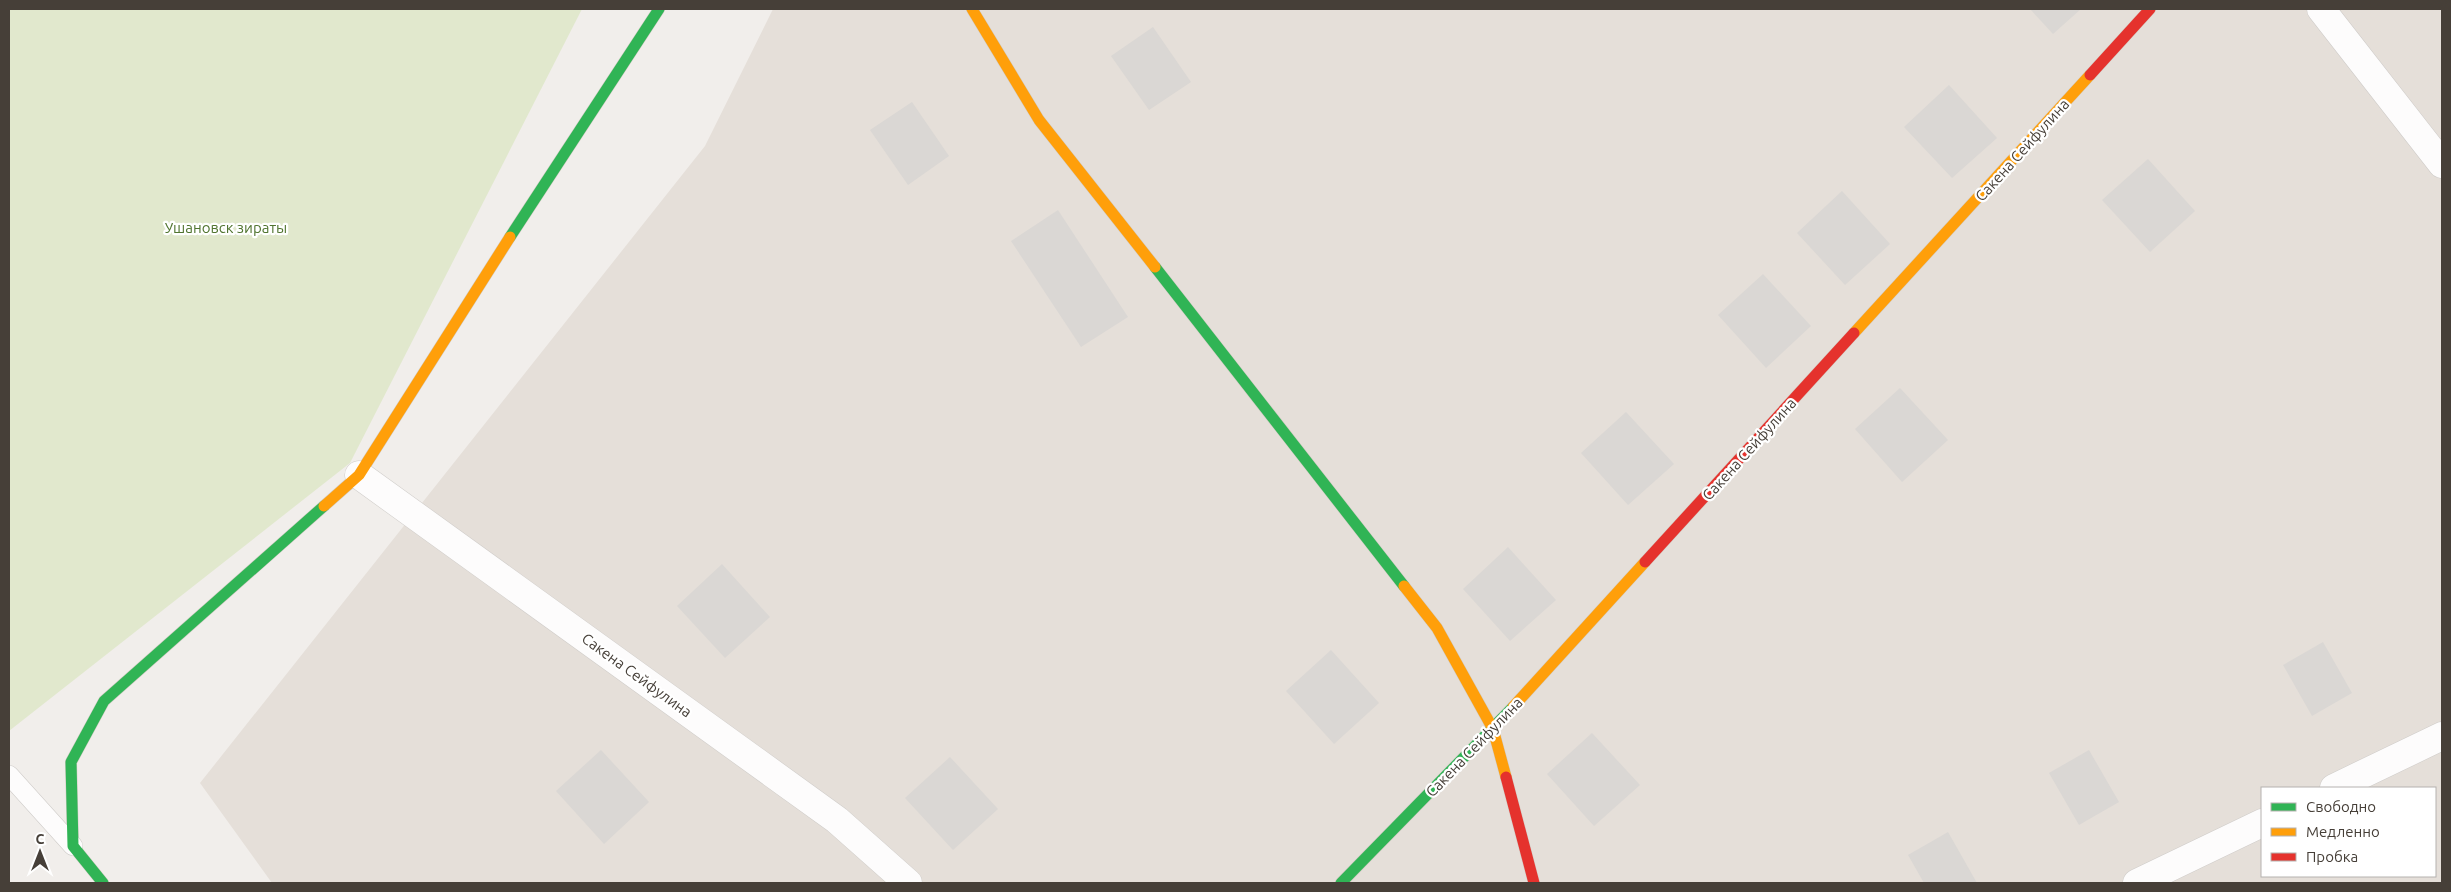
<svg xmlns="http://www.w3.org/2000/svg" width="2451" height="892" font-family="Ubuntu,sans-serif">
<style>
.residential{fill:#e5dfd9;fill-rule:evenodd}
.green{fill:#e1e8cd}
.building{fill:#dad7d4}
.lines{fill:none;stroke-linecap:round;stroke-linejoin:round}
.lane-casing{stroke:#cfccc9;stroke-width:20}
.street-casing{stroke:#cfccc9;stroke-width:29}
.fast-casing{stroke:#d0cac2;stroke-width:12}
.slow-casing{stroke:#d0cac2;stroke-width:12}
.jam-casing{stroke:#d0cac2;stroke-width:12}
.lane{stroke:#fdfcfc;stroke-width:19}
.street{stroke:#fdfcfc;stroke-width:28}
.fast{stroke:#30b455;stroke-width:11}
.slow{stroke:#ff9f0a;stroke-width:11}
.jam{stroke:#e5322d;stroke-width:11}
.labels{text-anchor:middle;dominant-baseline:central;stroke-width:4.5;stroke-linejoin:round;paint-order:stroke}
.street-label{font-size:15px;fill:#463f38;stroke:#fff}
.park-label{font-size:15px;fill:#50742f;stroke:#fff}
</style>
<rect width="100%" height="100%" fill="#f1eeeb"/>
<!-- residential -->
<path class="residential" d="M 773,9 L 2442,9 L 2442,883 L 272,883 L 200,783 L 705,146 ZM 2262,788 L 2435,788 L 2435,876 L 2262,876 Z"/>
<!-- green -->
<polygon class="green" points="9,9 582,9 350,463 9,731"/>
<!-- building -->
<g class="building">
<polygon points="2030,9 2081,9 2053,34"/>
<polygon points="1153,27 1191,82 1149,110 1111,56"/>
<polygon points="1949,85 1997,138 1952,178 1904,127"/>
<polygon points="912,102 949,156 908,185 870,130"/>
<polygon points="2148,159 2195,211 2150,252 2102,200"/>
<polygon points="1842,191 1890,244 1845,285 1797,233"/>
<polygon points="1058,210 1128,317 1081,347 1011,241"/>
<polygon points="1763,274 1811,326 1766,368 1718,315"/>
<polygon points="1900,388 1948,440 1902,482 1855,429"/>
<polygon points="1626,412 1674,464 1628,505 1581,453"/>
<polygon points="1508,547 1556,600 1510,641 1463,589"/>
<polygon points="722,564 770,617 725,658 677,606"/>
<polygon points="2323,642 2352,693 2312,716 2283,665"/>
<polygon points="1331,650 1379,703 1334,744 1286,691"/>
<polygon points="1592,733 1640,785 1594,826 1547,774"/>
<polygon points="601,750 649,802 604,844 556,791"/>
<polygon points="2089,750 2119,802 2079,825 2049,773"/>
<polygon points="950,757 998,809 953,850 905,798"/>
<polygon points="1948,832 1977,883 1924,883 1908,855"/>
</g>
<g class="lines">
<defs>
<polyline id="lane" points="9,775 73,846"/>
<g id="street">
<polyline points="2321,9 2442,164"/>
<polyline points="359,475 837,820 908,883"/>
<polyline points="2334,788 2442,736"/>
<polyline points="2137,883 2262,823"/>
</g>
<g id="fast">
<polyline points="510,237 659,9"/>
<polyline points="1155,267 1404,586"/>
<polyline points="103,883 73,846 71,762 104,701 324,506"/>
<polyline points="1341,883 1513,707"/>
</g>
<g id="slow">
<polyline points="972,9 1039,120 1155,267"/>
<polyline points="1854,333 2090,75"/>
<polyline points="324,506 359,475 510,237"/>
<polyline points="1404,586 1437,628 1493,729 1506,777"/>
<polyline points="1513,707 1645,562"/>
</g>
<g id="jam">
<polyline points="2090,75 2150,9"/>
<polyline points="1645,562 1854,333"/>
<polyline points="1506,777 1534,883"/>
</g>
</defs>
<!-- lane casing -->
<use href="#lane" class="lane-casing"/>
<!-- street casing -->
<use href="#street" class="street-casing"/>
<!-- fast casing -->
<use href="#fast" class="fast-casing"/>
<!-- slow casing -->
<use href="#slow" class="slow-casing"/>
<!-- jam casing -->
<use href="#jam" class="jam-casing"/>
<!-- lane -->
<use href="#lane" class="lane"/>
<!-- street -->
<use href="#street" class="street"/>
<!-- fast -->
<use href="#fast" class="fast"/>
<!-- slow -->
<use href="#slow" class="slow"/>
<!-- jam -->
<use href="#jam" class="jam"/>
</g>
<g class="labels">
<!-- street labels -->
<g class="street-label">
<text transform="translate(2022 150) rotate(-48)">Сакена Сейфулина</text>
<text transform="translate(1749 449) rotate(-48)">Сакена Сейфулина</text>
<text transform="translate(637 675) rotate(36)">Сакена Сейфулина</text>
<text transform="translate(1474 747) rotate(-46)">Сакена Сейфулина</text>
</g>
<!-- park labels -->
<g class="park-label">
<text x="226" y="227">Ушановск зираты</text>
</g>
</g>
<!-- border -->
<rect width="2451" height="892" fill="none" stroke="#463f38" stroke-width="20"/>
<!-- legend -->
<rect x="2261" y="787" width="175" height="90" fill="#ffffff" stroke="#b5b2af"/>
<rect x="2271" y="803" width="25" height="8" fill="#30b455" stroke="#b5b2af"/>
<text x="2306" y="812" font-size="15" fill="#463f38">Свободно</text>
<rect x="2271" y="828" width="25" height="8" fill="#ff9f0a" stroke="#b5b2af"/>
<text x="2306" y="837" font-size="15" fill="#463f38">Медленно</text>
<rect x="2271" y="853" width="25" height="8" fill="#e5322d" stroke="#b5b2af"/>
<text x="2306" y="862" font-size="15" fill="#463f38">Пробка</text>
<!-- north arrow -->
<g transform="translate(40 852)" stroke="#ffffff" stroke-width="4" paint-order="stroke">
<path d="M0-4L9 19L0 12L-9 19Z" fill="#463f38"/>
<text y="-8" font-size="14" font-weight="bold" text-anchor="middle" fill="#463f38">С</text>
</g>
</svg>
